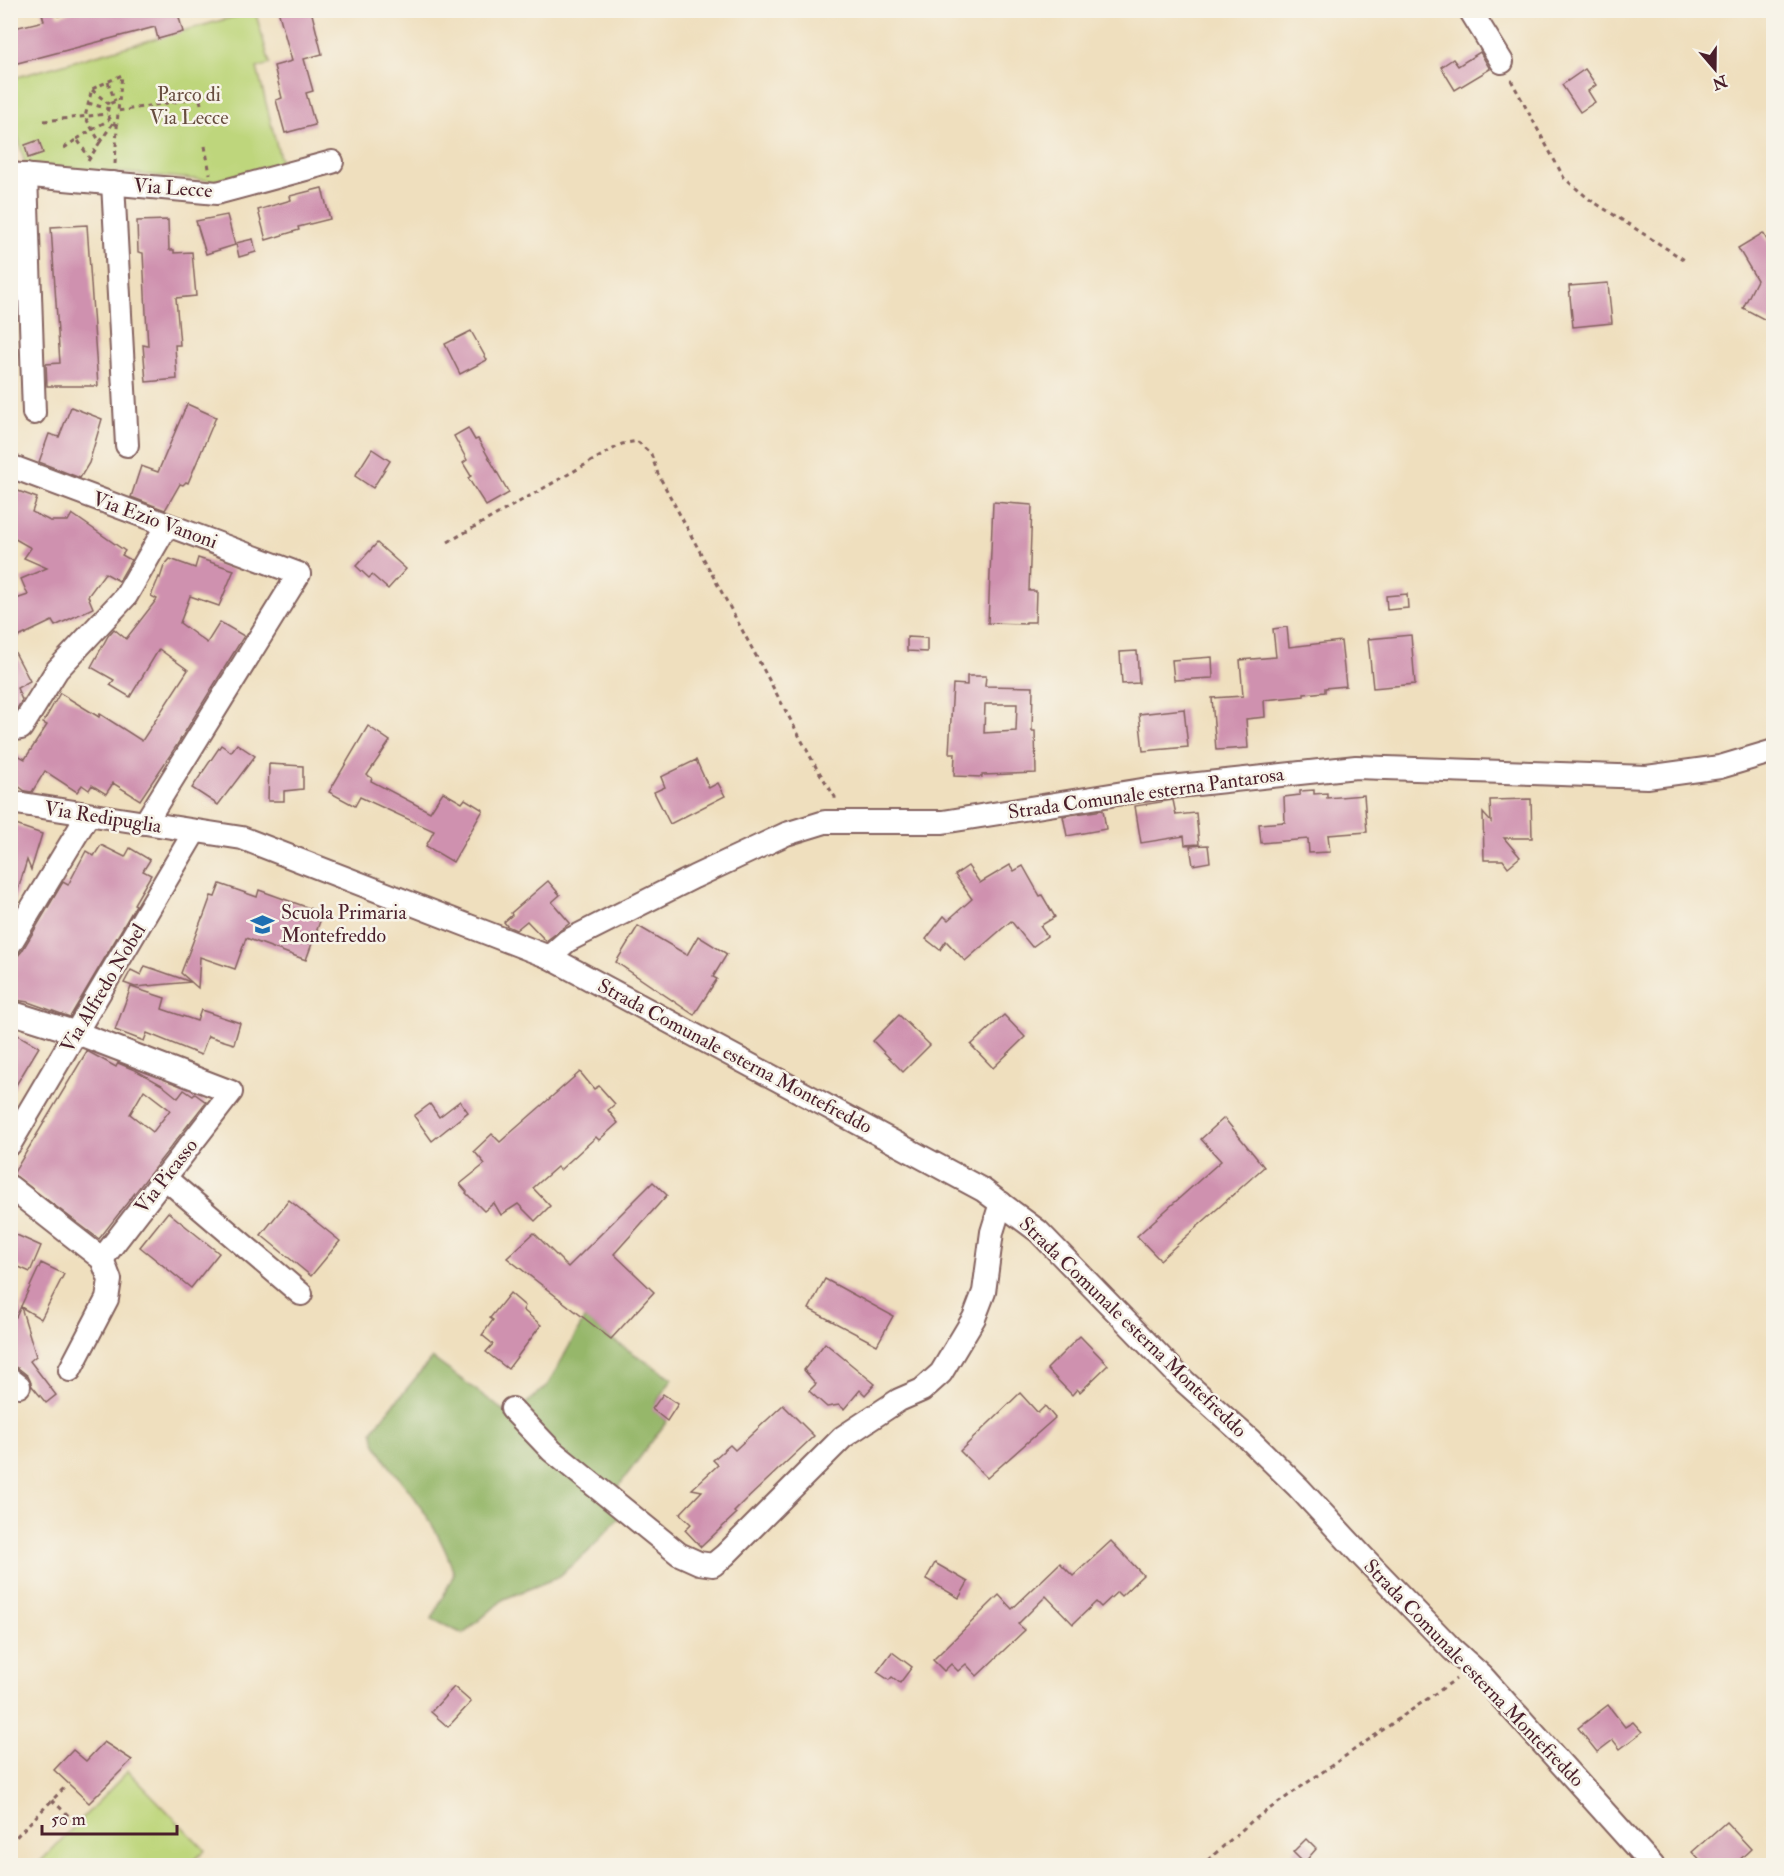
<svg xmlns="http://www.w3.org/2000/svg" width="1784" height="1876" font-family="'IM FELL Double Pica',serif">
<style>
.green{fill:#bed67b;stroke:#847a53;stroke-width:1.5}
.forest{fill:#96b76b;stroke:#706b4b;stroke-width:1.5}
.building{fill:#cf91af;fill-rule:evenodd}
.lines{fill:none;stroke-linecap:round;stroke-linejoin:round}
.minor-casing{stroke:#84625e;stroke-width:26}
.path{stroke:#84625e;stroke-width:3;stroke-dasharray:4.5 4.5;stroke-linecap:butt}
.minor{stroke:#fff;stroke-width:22}
.labels{text-anchor:middle;dominant-baseline:central;stroke-width:5;stroke-linejoin:round;paint-order:stroke}
.park-label{font-size:20px;fill:#674d3f;stroke:#f7f3e8}
.street-label{font-size:20px;fill:#4a1f2b;stroke:#f7f3e8}
.poi-label{font-size:20px;fill:#4a1f2b;stroke:#f7f3e8;text-anchor:start}
</style>
<rect width="100%" height="100%" fill="#f7f3e8"/>
<filter id="ink" filterUnits="userSpaceOnUse"><feTurbulence type="fractalNoise" baseFrequency=".0167" numOctaves="2"/><feDisplacementMap in="SourceGraphic" scale="12" xChannelSelector="R" yChannelSelector="G"/><feConvolveMatrix kernelMatrix="1 2 1 2 8 2 1 2 1" color-interpolation-filters="sRGB"/></filter>
<filter id="wash" filterUnits="userSpaceOnUse"><feTurbulence type="fractalNoise" baseFrequency=".008" numOctaves="4" result="noise"/><feDisplacementMap in="SourceGraphic" scale="24" xChannelSelector="R" yChannelSelector="G"/><feGaussianBlur stdDeviation="1.35" result="paint"/><feColorMatrix in="noise" values="0 0 0 0 0 0 0 0 0 0 0 0 0 0 0 0 0 1.4 0 .05"/><feComposite in="paint" operator="in"/></filter>
<g filter="url(#wash)">
<rect width="100%" height="100%" fill="#efdfbe"/>
<!-- green -->
<g class="green">
<polygon points="255,11 270,64 257,68 281,162 215,181 25,164 11,110 10,79"/>
<polygon points="128,1771 205,1850 190,1865 37,1865"/>
</g>
<!-- forest -->
<path class="forest" d="M 585,1318 L 611,1339 L 673,1379 L 662,1393 L 653,1409 L 667,1421 L 615,1491 L 623,1513 L 587,1553 L 556,1578 L 504,1599 L 463,1634 L 432,1619 L 454,1574 C 446,1547 431,1521 415,1498 C 401,1479 376,1455 372,1431 L 432,1358 L 491,1401 L 513,1419 L 522,1407 L 547,1386 Z"/>
<g id="blocks">
<!-- building -->
<g class="building">
<polygon points="41,10 56,10 58,16 80,10 177,10 183,32 158,39 155,27 10,65 10,29 44,21"/>
<polygon points="278,10 311,10 322,54 304,59 313,91 306,93 315,125 285,133 276,100 282,98 274,66 292,61"/>
<polygon points="1480,52 1490,69 1455,90 1441,67 1453,59 1458,66"/>
<polygon points="1585,69 1596,85 1588,91 1595,102 1580,112 1562,85"/>
<polygon points="39,140 43,153 28,158 25,145"/>
<polygon points="322,188 330,219 298,227 299,230 266,240 258,210 291,200 290,196"/>
<polygon points="227,215 235,245 206,254 196,221"/>
<polygon points="168,220 169,250 174,250 174,253 192,252 196,296 176,298 180,345 175,345 177,379 146,382 143,345 148,346 146,313 143,253 138,252 137,221"/>
<polygon points="87,225 98,386 47,386 46,364 60,363 51,227"/>
<polygon points="1763,233 1773,250 1773,324 1743,308 1757,280 1738,248"/>
<polygon points="253,239 256,252 239,257 236,243"/>
<polygon points="1608,283 1612,323 1573,327 1569,286"/>
<polygon points="471,331 487,360 460,374 445,344"/>
<polygon points="187,404 216,417 188,483 186,482 183,485 180,484 165,510 131,497 141,466 158,472"/>
<polygon points="71,407 102,419 89,463 80,478 39,462 49,434 59,437"/>
<polygon points="468,428 475,440 478,439 509,493 486,506 468,478 471,476 463,463 467,460 454,436"/>
<polygon points="372,449 390,461 373,488 355,476"/>
<polygon points="10,488 37,498 32,512 50,521 68,521 72,514 125,551 122,555 131,560 119,581 105,573 88,596 93,608 55,626 52,621 10,641 10,601 28,595 21,579 47,568 24,558 31,548 10,536"/>
<polygon points="993,502 1032,505 1029,591 1036,591 1035,622 1026,622 1026,624 988,623"/>
<polygon points="377,543 406,569 388,589 372,575 369,578 356,566"/>
<polygon points="198,558 234,570 219,606 190,596 180,623 207,643 220,622 244,636 177,745 140,800 113,783 106,794 92,785 89,790 82,785 77,792 45,771 32,792 25,791 10,780 10,751 25,759 47,725 43,723 60,693 99,717 100,714 142,741 188,670 159,649 130,697 110,685 114,680 91,667 108,636 114,629 126,639 157,599 151,596 159,577 160,578 164,566 170,559 195,568"/>
<polygon points="1407,594 1408,608 1387,610 1386,596"/>
<polygon points="1287,627 1289,647 1341,641 1346,686 1325,688 1325,692 1304,694 1304,696 1264,700 1265,717 1246,719 1248,748 1216,750 1212,698 1243,696 1240,660 1276,657 1273,629"/>
<polygon points="1411,635 1415,684 1373,688 1368,639"/>
<polygon points="907,637 927,638 927,652 907,651"/>
<polygon points="10,643 30,681 17,688 22,700 13,716 10,716"/>
<polygon points="1137,651 1139,683 1122,684 1120,652"/>
<polygon points="1212,657 1213,678 1174,680 1172,660"/>
<path d="M 967,676 L 986,676 L 985,686 L 1033,687 L 1032,731 L 1035,731 L 1036,773 L 982,775 L 982,777 L 954,776 L 955,753 L 949,753 L 953,684 L 967,685 ZM 985,704 L 1017,704 L 1016,731 L 984,733 Z"/>
<polygon points="1184,709 1188,747 1143,751 1139,714"/>
<polygon points="368,726 390,741 367,775 372,778 371,781 430,812 443,792 462,803 465,799 483,810 453,862 426,846 434,831 360,797 355,806 329,792"/>
<polygon points="237,744 255,756 218,805 192,788 221,745 231,752"/>
<polygon points="696,760 709,788 718,783 725,796 670,824 654,792 665,787 661,777"/>
<polygon points="269,764 303,766 303,789 284,791 284,801 268,801"/>
<polygon points="1314,790 1314,794 1327,793 1327,798 1364,795 1367,832 1328,835 1330,852 1309,853 1308,839 1261,843 1259,824 1285,822 1284,797 1300,795 1300,791"/>
<polygon points="1531,799 1532,838 1504,838 1520,857 1508,867 1503,860 1484,860 1483,813 1491,822 1490,800"/>
<polygon points="1173,800 1176,815 1196,813 1199,844 1185,845 1184,836 1141,843 1135,806"/>
<polygon points="1103,810 1106,829 1067,836 1063,816"/>
<polygon points="10,823 42,834 31,870 27,860 14,903 10,902"/>
<polygon points="101,845 125,857 130,848 150,860 143,871 151,875 134,904 136,905 70,1017 28,1002 10,999 10,965 22,951 63,882 68,885 86,851 94,856"/>
<polygon points="1208,845 1210,862 1193,865 1190,846"/>
<polygon points="1010,865 1014,871 1023,866 1040,896 1042,895 1055,917 1040,926 1047,936 1032,947 1011,921 965,961 946,941 940,950 926,939 944,916 948,920 972,899 955,875 968,866 980,883"/>
<polygon points="548,881 560,895 552,902 570,923 546,941 527,921 516,930 507,926 504,922 512,915 511,913"/>
<polygon points="220,884 257,897 259,890 323,913 306,960 246,938 235,969 200,957 198,988 181,973 202,918 203,918 211,896 215,897"/>
<polygon points="638,926 687,955 698,936 727,954 713,977 717,979 694,1015 616,962"/>
<polygon points="145,966 157,970 191,982 135,987 124,983 131,970 141,975"/>
<polygon points="131,987 165,998 162,1009 197,1021 201,1010 240,1023 234,1044 208,1036 201,1055 147,1033 144,1041 115,1030"/>
<polygon points="899,1015 930,1045 903,1072 873,1041"/>
<polygon points="1004,1015 1025,1037 993,1068 971,1045"/>
<polygon points="10,1026 13,1027 11,1031 39,1047 10,1095"/>
<path d="M 87,1051 L 116,1067 L 118,1063 L 137,1071 L 162,1085 L 178,1098 L 184,1090 L 193,1096 L 195,1094 L 206,1102 L 99,1239 L 13,1174 ZM 144,1090 L 170,1110 L 153,1132 L 130,1114 Z"/>
<polygon points="580,1072 594,1089 599,1086 615,1104 608,1110 618,1123 599,1140 596,1137 560,1170 557,1167 533,1188 550,1206 535,1221 518,1204 501,1215 494,1203 484,1211 466,1193 467,1192 460,1184 485,1164 474,1151 492,1134 500,1142"/>
<polygon points="460,1101 468,1112 432,1141 414,1116 430,1104 439,1117"/>
<polygon points="1224,1118 1264,1167 1160,1260 1137,1236 1221,1161 1201,1139"/>
<polygon points="653,1182 667,1195 614,1254 654,1292 611,1339 507,1258 534,1233 568,1267"/>
<polygon points="289,1200 340,1241 311,1276 261,1235"/>
<polygon points="168,1212 219,1253 191,1288 140,1247"/>
<polygon points="10,1232 41,1246 30,1272 10,1263"/>
<polygon points="41,1263 64,1274 41,1319 21,1307 36,1356 30,1361 56,1395 46,1403 32,1386 28,1376 18,1368 10,1366 10,1311 16,1317"/>
<polygon points="825,1279 893,1316 877,1345 809,1309"/>
<polygon points="510,1293 525,1306 523,1310 541,1325 508,1369 486,1352 493,1344 482,1335 493,1320 490,1318"/>
<polygon points="1080,1336 1108,1365 1080,1392 1077,1389 1072,1395 1047,1369"/>
<polygon points="825,1343 875,1384 865,1395 860,1390 844,1409 839,1405 827,1407 809,1391 816,1384 804,1370"/>
<polygon points="1020,1393 1038,1413 1045,1406 1055,1418 987,1478 960,1451"/>
<polygon points="663,1394 678,1404 667,1421 652,1409"/>
<polygon points="783,1405 814,1436 746,1500 734,1512 736,1514 701,1547 685,1530 691,1524 680,1514 702,1491 692,1489 718,1465 713,1460 730,1445 735,1450"/>
<polygon points="1111,1541 1143,1575 1121,1596 1117,1592 1101,1607 1096,1602 1073,1624 1046,1596 1018,1624 1025,1630 977,1676 966,1664 958,1671 951,1664 944,1671 933,1660 999,1595 1012,1609 1060,1563 1073,1576"/>
<polygon points="935,1563 968,1582 959,1598 926,1579"/>
<polygon points="892,1652 912,1667 900,1683 892,1677 889,1680 877,1672"/>
<polygon points="454,1687 471,1702 448,1727 431,1712"/>
<polygon points="1608,1705 1625,1727 1633,1722 1642,1732 1620,1749 1613,1740 1597,1752 1578,1728"/>
<polygon points="104,1742 132,1760 89,1803 54,1770 73,1750 86,1761"/>
<polygon points="1726,1822 1751,1849 1733,1866 1705,1866 1692,1852"/>
<polygon points="1306,1839 1316,1849 1304,1863 1293,1852"/>
</g>
</g>
</g>
<g filter="url(#ink)">
<use href="#blocks" fill-opacity="0" stroke="#84625e" stroke-width="1.5"/>
<g class="lines">
<defs>
<g id="minor">
<polyline points="1470,10 1502,62"/>
<polyline points="10,174 217,193 332,162"/>
<polyline points="26,175 34,413"/>
<polyline points="113,183 127,445"/>
<polyline points="10,466 299,574 145,823"/>
<polyline points="10,730 21,728 57,670 126,596 167,525"/>
<polyline points="10,802 242,838 549,957 983,1190 1038,1231 1185,1382 1251,1441 1298,1487 1362,1556 1452,1649 1483,1677 1653,1866"/>
<polyline points="10,944 88,815"/>
<polyline points="549,957 567,941 694,877 786,834 825,822 943,822 1142,790 1356,767 1647,777 1720,767 1774,751"/>
<polyline points="10,1012 77,1033 231,1092 102,1259"/>
<polyline points="10,1144 195,831"/>
<polyline points="165,1178 301,1294"/>
<polyline points="10,1187 102,1259 110,1280 107,1299 70,1370"/>
<polyline points="10,1379 19,1386"/>
<polyline points="512,1409 552,1451 679,1554 699,1563 713,1565 725,1555 843,1437 899,1400 922,1390 941,1373 974,1318 984,1292 992,1232 1001,1203"/>
</g>
</defs>
<!-- minor casing -->
<use href="#minor" class="minor-casing"/>
<!-- path -->
<g class="path">
<polyline points="1511,80 1564,178 1589,199 1686,261"/>
<polyline points="108,82 115,101"/>
<polyline points="92,90 109,104"/>
<polyline points="200,100 201,104"/>
<polyline points="88,103 109,109"/>
<polyline points="44,121 107,114"/>
<polyline points="117,125 113,123 107,114 109,104 120,99"/>
<polyline points="77,139 110,119"/>
<polyline points="100,142 113,123"/>
<polyline points="205,146 210,174"/>
<polyline points="64,148 77,139 90,159"/>
<polyline points="88,161 100,142 85,117 92,89 122,75 118,111"/>
<polyline points="115,164 118,111 186,100"/>
<polyline points="448,542 622,444 637,441 651,454 658,474 816,767 835,797 835,803"/>
<polyline points="52,1800 73,1820"/>
<polyline points="10,1843 66,1786"/>
<polyline points="1201,1866 1252,1821 1456,1679"/>
</g>
<!-- minor -->
<use href="#minor" class="minor"/>
</g>
</g>
<!-- icons -->
<defs>
<symbol id="school-bare" viewBox="-9 -9 18 18"><path d="M0-5L7-2L0 1L-7-2ZM-4 1L0 2.5L4 1V4Q0 6-4 4Z" fill="#1f6fb2" stroke="#f7f3e8" stroke-width="2.5" paint-order="stroke"/></symbol>
</defs>
<g fill-rule="evenodd">
<use href="#school-bare" x="246" y="908" width="33" height="33"/>
</g>
<g class="labels">
<!-- park labels -->
<g class="park-label">
<text x="189" y="94">Parco di<tspan x="189" dy="23">Via Lecce</tspan></text>
</g>
<!-- street labels -->
<g class="street-label">
<text transform="translate(173 188) rotate(4)">Via Lecce</text>
<text transform="translate(155 520) rotate(20)">Via Ezio Vanoni</text>
<text transform="translate(1146 793) rotate(-8)">Strada Comunale esterna Pantarosa</text>
<text transform="translate(103 817) rotate(9)">Via Redipuglia</text>
<text transform="translate(103 988) rotate(-59)">Via Alfredo Nobel</text>
<text transform="translate(735 1056) rotate(28)">Strada Comunale esterna Montefreddo</text>
<text transform="translate(166 1176) rotate(-52)">Via Picasso</text>
<text transform="translate(1133 1327) rotate(44)">Strada Comunale esterna Montefreddo</text>
<text transform="translate(1474 1673) rotate(46)">Strada Comunale esterna Montefreddo</text>
</g>
<!-- poi labels -->
<g class="poi-label">
<text x="281" y="912">Scuola Primaria<tspan x="281" dy="23">Montefreddo</tspan></text>
</g>
</g>
<!-- margin -->
<rect width="1784" height="1876" fill="none" stroke="#f7f3e8" stroke-width="36"/>
<!-- north arrow -->
<g transform="translate(1715 69) rotate(160)" stroke="#f7f3e8" stroke-width="4.5" paint-order="stroke">
<path d="M0-4.5L10 22L0 15L-10 22Z" fill="#4a1f2b"/>
<text y="-9" font-size="16" font-weight="bold" text-anchor="middle" fill="#4a1f2b">N</text>
</g>
<!-- scale -->
<path d="M42 1825v9h135v-9" fill="none" stroke="#4a1f2b" stroke-width="3"/>
<text x="51" y="1825" font-size="18" fill="#4a1f2b" stroke="#f7f3e8" stroke-width="4.5" paint-order="stroke">50 m</text>
</svg>
